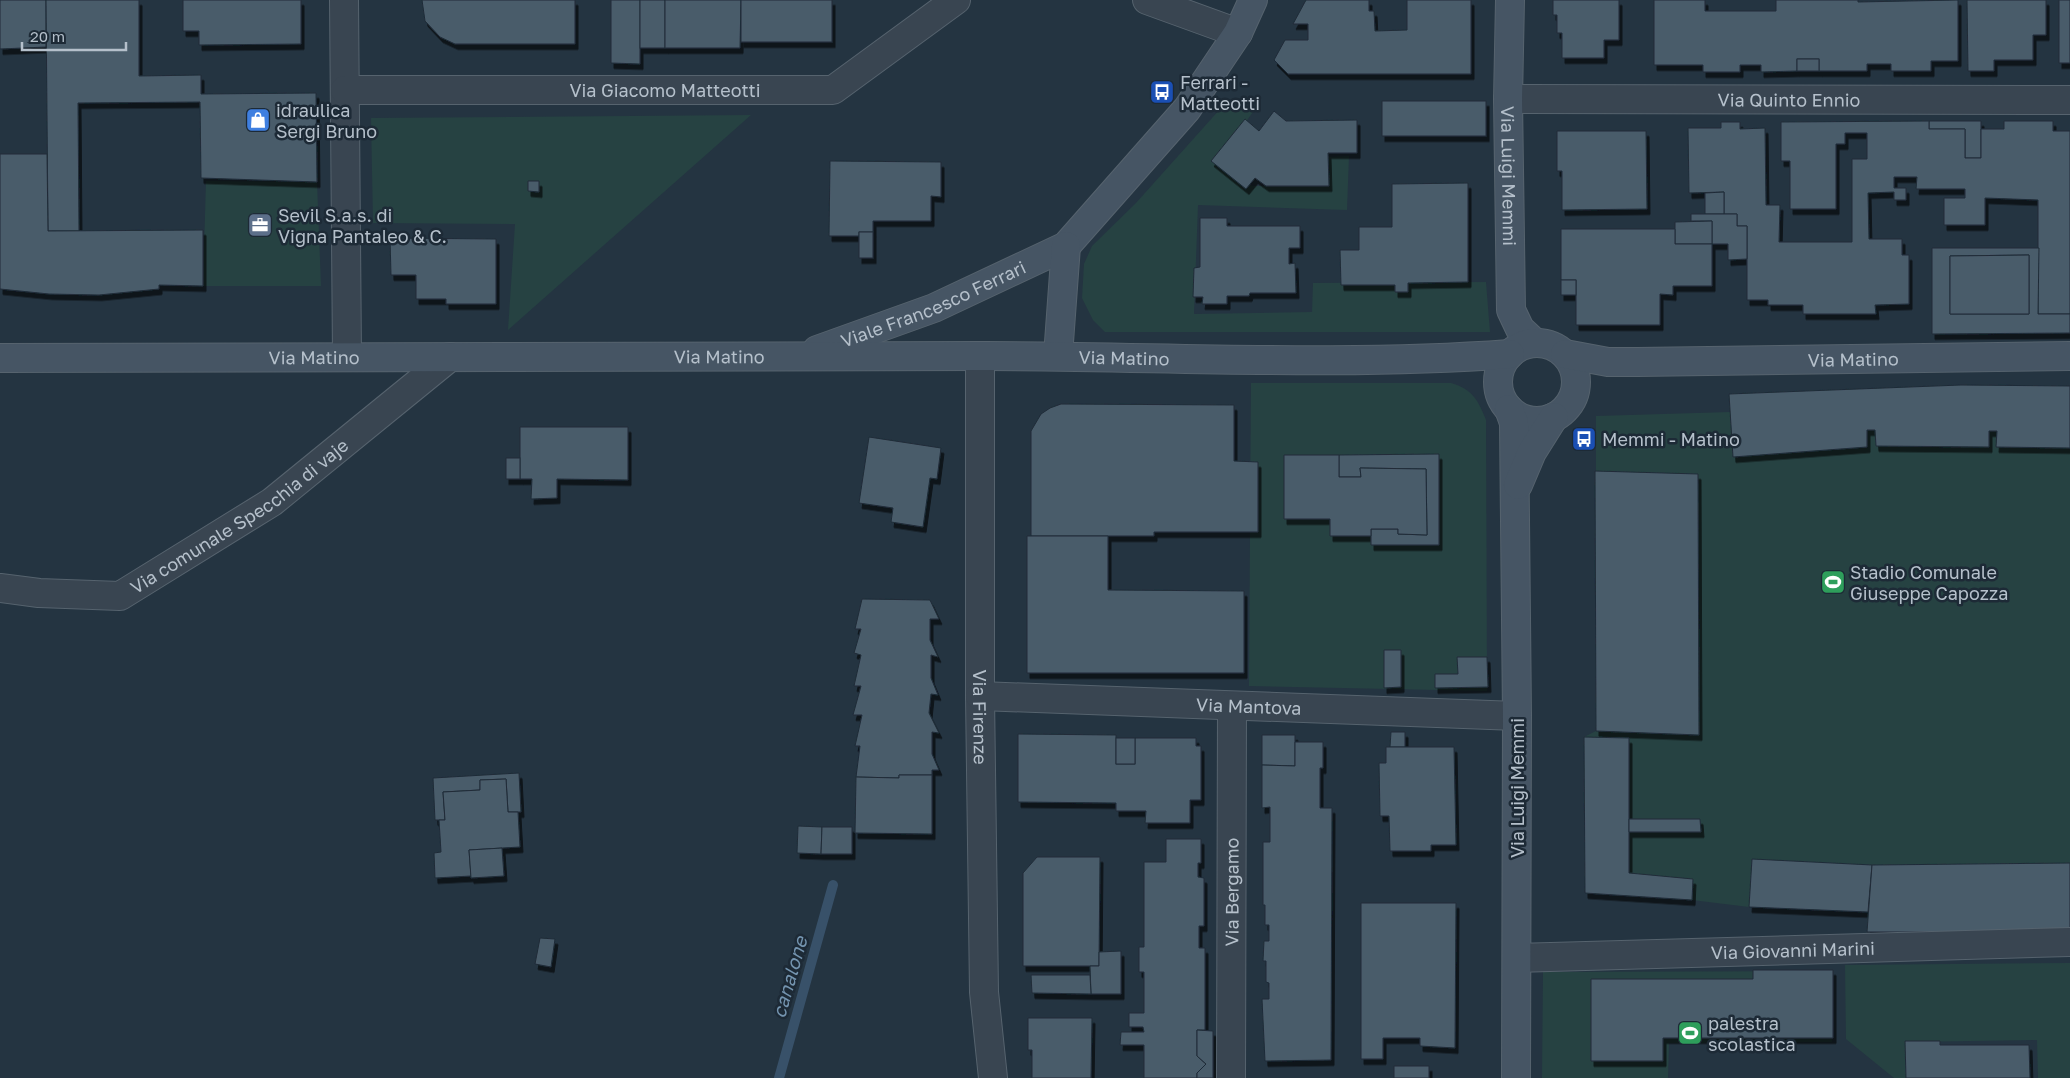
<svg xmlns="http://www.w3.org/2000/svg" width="2070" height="1078" font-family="'Golos Text',sans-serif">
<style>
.green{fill:#264242}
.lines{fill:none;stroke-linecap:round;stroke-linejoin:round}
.stream{stroke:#385169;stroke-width:10}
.building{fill:#4a5b6a;stroke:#1f2c38;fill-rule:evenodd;filter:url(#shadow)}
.street-casing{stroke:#56636e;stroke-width:30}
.secondary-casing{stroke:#56636e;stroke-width:30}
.street{stroke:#394551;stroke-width:28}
.secondary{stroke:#465564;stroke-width:28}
.labels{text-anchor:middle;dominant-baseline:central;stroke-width:5;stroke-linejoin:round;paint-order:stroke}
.poi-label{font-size:18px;fill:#b5c0cb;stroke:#1d2a36;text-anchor:start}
.street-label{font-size:18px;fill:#b5c0cb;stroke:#1d2a36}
.water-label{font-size:19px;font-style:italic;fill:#7494af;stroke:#1d2a36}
</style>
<defs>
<filter id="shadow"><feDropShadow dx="3" dy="5.5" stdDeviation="0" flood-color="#0009"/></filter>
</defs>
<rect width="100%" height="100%" fill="#243441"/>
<!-- green -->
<g class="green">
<polygon points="1258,105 1219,159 1252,186 1324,186 1326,157 1349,156 1347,210 1198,205 1194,314 1312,312 1313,283 1486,282 1490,332 1105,332 1093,320 1082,298 1084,264 1092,246 1136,203 1221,108"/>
<polygon points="751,115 508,330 515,224 373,223 371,118"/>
<polygon points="206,181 317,182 321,286 203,286"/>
<path d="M 1251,383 L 1451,383 C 1472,389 1478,400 1486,420 L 1487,691 L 1249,686 Z"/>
<polygon points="1961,385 2070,386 2070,932 1867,932 1868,912 1749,907 1692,900 1585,893 1584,737 1596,731 1596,416 1730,412 1729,394"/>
<polygon points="2070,963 2070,1078 2038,1078 2037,1040 1908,1042 1908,1078 1894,1078 1846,1039 1845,965"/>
<polygon points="1832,971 1832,1042 1669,1043 1668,1078 1542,1078 1543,972"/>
</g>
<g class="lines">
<!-- stream -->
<polyline class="stream" points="779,1078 833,885"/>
</g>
<!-- building -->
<g class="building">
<polygon points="0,0 46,0 46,47 0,49"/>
<polygon points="46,0 139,0 139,76 201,75 201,94 316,93 317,182 201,178 200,102 78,103 79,231 48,231"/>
<polygon points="183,0 301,0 301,44 199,45 199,31 183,31"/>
<polygon points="422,0 575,0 575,44 455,44 440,37 425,21"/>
<polygon points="611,0 640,0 640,64 611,63"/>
<rect x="640" y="0" width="25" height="48"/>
<polygon points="665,0 741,0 740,48 665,48"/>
<rect x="741" y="0" width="91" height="42"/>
<polygon points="1306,0 1369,0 1369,11 1374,11 1375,31 1407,30 1407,0 1471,0 1471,74 1288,74 1274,60 1285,40 1308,40 1308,24 1293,24"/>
<polygon points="1553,0 1619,0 1619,40 1604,40 1604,58 1562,58 1562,33 1557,33 1557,15 1553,15"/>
<polygon points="1654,0 1705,0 1705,11 1776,11 1776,0 1858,0 1858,2 1958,0 1958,61 1931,61 1931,71 1891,71 1891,64 1867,64 1867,71 1819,71 1819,59 1797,59 1797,71 1761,72 1761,65 1740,65 1740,72 1703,72 1703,65 1654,65"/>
<polygon points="1967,0 2046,0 2046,35 2033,35 2033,60 1994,60 1994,71 1968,71"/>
<rect x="2059" y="0" width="11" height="63"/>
<rect x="1797" y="59" width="22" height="12"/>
<rect x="1382" y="101" width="104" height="35"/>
<polygon points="1274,111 1286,121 1357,120 1357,153 1328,153 1329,186 1266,186 1255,178 1246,189 1211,161 1245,119 1259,131"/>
<polygon points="1929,121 1981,121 1981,158 1965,158 1965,129 1929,129"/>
<polygon points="1929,121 1929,129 1965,129 1965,158 1981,158 1981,129 2004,129 2004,121 2053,121 2053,131 2070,131 2070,314 2038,314 2038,200 1985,198 1985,225 1944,225 1944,198 1965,198 1965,189 1916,189 1917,177 1894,177 1894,188 1906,188 1906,200 1894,200 1894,192 1868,193 1869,239 1902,239 1902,255 1909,255 1909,304 1875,305 1876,314 1803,314 1803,305 1768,305 1768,300 1747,300 1747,226 1737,226 1737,214 1724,214 1724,192 1689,193 1688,128 1721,128 1721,122 1740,122 1740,129 1765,128 1766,205 1780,205 1779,242 1852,242 1852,159 1867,159 1867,133 1845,133 1845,144 1836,144 1836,209 1790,209 1790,161 1781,161 1781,122"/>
<polygon points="1557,131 1646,131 1647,209 1562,210 1562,171 1557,171"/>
<polygon points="0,154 47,154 48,231 203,230 203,286 159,285 159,289 99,295 49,294 0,289"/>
<polygon points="830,161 941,162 941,197 931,196 931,221 873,221 873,232 859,232 859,236 829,236"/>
<polygon points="528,181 539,181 539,192 528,191"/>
<polygon points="1468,183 1468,282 1408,283 1408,292 1395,292 1395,285 1341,285 1340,250 1359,250 1359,227 1392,227 1392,184"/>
<polygon points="1724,192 1724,214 1705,214 1705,193"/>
<polygon points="1691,214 1737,214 1737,226 1747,226 1747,259 1728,260 1728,244 1712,244 1712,221 1691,221"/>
<polygon points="1200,218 1227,218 1227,226 1300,226 1300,248 1289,248 1289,264 1295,263 1296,293 1250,293 1249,296 1227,296 1227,304 1202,304 1203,297 1193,297 1194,268 1200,267"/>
<polygon points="1712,221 1712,244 1675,244 1675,222"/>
<polygon points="1561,229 1675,229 1675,244 1712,244 1712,286 1673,286 1673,295 1660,294 1660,325 1576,325 1576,280 1561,280"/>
<rect x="859" y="232" width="14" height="26"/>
<polygon points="390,238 496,239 496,304 446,304 446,299 416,299 416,275 391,275"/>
<path d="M 1932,248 L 2039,248 L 2038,314 L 2070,314 L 2070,333 L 1932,334 ZM 2029,255 L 2029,314 L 1950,314 L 1950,256 Z"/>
<polygon points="2029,255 2029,314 1950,314 1950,256"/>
<rect x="1561" y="280" width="15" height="15"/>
<polygon points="1961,385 2070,386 2070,448 1996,447 1997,431 1989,431 1989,447 1876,446 1875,430 1867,430 1867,447 1733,457 1729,394"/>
<polygon points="1061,404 1234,405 1234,461 1258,462 1258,532 1154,532 1154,536 1031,536 1031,431 1041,414 1050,408"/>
<polygon points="520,427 628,427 628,480 557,479 557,498 531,499 532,479 520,479"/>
<polygon points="869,437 941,448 937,479 930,478 923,527 891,522 893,508 859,503"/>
<polygon points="1439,454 1439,545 1371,545 1371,529 1398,529 1398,534 1427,535 1426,469 1360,468 1361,477 1339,477 1339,455"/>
<polygon points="1284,455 1339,455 1339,477 1361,477 1360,468 1426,469 1427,535 1398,534 1398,529 1371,529 1371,536 1330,536 1330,519 1284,519"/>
<rect x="506" y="458" width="14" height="21"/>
<polygon points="1595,471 1698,474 1699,735 1596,731"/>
<polygon points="1027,536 1108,536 1108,590 1244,591 1244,673 1027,673"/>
<polygon points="862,599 930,600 939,619 930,619 930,640 938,657 931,655 931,678 938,695 931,694 929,713 939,733 932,732 932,754 939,770 932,770 932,775 899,775 899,778 856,777 860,746 855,746 862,715 853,715 861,686 854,686 861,655 854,653 861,629 855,629"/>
<polygon points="1384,650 1401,650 1401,687 1384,688"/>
<polygon points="1457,657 1487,657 1488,687 1435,688 1435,674 1458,674"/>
<polygon points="1391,732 1405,732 1405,747 1390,747"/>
<polygon points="1018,734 1116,735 1116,764 1135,764 1135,738 1196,738 1196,746 1201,746 1201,800 1190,800 1190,823 1145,823 1146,811 1116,811 1116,803 1018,802"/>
<polygon points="1262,735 1295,735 1295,766 1262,765"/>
<polygon points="1584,737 1629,738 1629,873 1693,879 1692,900 1585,893"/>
<rect x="1116" y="738" width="19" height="26"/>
<polygon points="1295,742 1323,742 1323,768 1320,768 1320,808 1332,808 1331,1060 1265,1061 1262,999 1269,999 1269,983 1266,982 1266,961 1263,961 1264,941 1269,941 1269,925 1265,925 1265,905 1263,905 1263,842 1270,842 1270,807 1262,808 1262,765 1295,766"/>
<polygon points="1386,747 1454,747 1456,845 1431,845 1431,851 1390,851 1389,816 1380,816 1379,763 1386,763"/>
<polygon points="519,773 521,812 508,812 506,779 480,780 480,790 443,792 445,820 435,820 433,778"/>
<polygon points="899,775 932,775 932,834 855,833 856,777 899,778"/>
<polygon points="506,779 508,812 518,812 520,847 469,850 471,876 435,878 434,853 441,852 439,820 445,820 443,792 480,790 480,780"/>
<polygon points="1629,819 1700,819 1701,832 1629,832"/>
<polygon points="798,826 822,827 821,854 797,853"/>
<polygon points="822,827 852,827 852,854 821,854"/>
<polygon points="1166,839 1201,839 1201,863 1198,863 1198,877 1204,878 1204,926 1199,926 1199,948 1205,948 1205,1030 1197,1030 1197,1056 1206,1064 1197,1073 1197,1078 1144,1078 1144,1045 1120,1045 1121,1032 1144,1032 1143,1027 1129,1027 1129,1013 1144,1013 1144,972 1139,972 1139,947 1144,947 1144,862 1166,862"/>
<polygon points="502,848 504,876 471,878 469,850"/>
<polygon points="1037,857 1100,857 1099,966 1023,966 1023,873"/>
<polygon points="1752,859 1872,865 1868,912 1749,907"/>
<polygon points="2070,863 2070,932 1867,932 1872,865"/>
<polygon points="1361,903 1456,903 1455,1048 1420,1046 1420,1038 1383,1038 1383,1059 1361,1059"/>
<polygon points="540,938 555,939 551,967 535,964"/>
<polygon points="1121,951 1121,994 1091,994 1090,966 1099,966 1099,952"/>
<polygon points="1753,970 1833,970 1833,1038 1663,1038 1663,1061 1591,1061 1591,979 1753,979"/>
<polygon points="1031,975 1090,975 1091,994 1032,993"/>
<polygon points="1028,1018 1092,1018 1091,1078 1032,1078 1032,1050 1028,1050"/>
<polygon points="1197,1030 1213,1031 1213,1078 1197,1078 1197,1073 1206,1064 1197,1056"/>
<polygon points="1905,1041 1940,1041 1940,1045 2029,1045 2030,1078 1906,1078"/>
<rect x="1394" y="1066" width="35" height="12"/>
</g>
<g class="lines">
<defs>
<g id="street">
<polyline points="344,0 347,357"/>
<polyline points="1147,0 1238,33"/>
<path id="s1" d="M 345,90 L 833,90 L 956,0"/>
<path id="s2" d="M 1508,99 L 2070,100"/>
<path id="s3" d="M 980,356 L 980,696 L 984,992 L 993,1078"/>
<path id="s4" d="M 0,588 L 39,593 L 120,596 L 272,502 L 450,357"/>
<path id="s5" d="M 980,696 L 1517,716"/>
<path id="s6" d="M 1517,958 L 2070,942"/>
<path id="s7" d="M 1231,1078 L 1232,706"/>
</g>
<g id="secondary">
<path id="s8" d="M 1510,0 L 1508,99 L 1511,310 L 1520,329 L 1535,343"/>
<circle cx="1537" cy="382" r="39"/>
<path id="s9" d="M 817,350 L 934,308 L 1066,246 L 1187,109 L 1238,33 L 1253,0"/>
<path id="s10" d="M 1565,354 L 1608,362 L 1637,362 L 2070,356"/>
<polyline points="1058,356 1066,246"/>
<path id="s11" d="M 0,358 C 329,357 658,356 986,356 C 1161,356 1335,367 1510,354"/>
<polyline points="1509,409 1514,423 1517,716 1516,1078"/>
<polyline points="1518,485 1532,452 1554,417"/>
</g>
</defs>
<!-- street casing -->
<use href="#street" class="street-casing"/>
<!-- secondary casing -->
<use href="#secondary" class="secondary-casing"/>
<!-- street -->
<use href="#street" class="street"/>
<!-- secondary -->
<use href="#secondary" class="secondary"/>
</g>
<!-- icons -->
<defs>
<symbol id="bus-square" viewBox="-11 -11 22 22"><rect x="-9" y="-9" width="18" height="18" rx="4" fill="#1a4fb4" stroke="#1d2a36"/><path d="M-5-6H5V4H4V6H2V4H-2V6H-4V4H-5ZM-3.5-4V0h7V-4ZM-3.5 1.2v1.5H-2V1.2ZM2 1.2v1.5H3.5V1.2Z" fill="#fff"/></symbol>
<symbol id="shop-square" viewBox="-11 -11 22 22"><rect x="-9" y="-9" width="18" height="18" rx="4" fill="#3f7fe0" stroke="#1d2a36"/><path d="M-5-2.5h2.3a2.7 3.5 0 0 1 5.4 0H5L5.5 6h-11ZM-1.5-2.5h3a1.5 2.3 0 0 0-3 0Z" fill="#fff"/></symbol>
<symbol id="office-square" viewBox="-11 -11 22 22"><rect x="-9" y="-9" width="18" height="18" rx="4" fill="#5c6f8a" stroke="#1d2a36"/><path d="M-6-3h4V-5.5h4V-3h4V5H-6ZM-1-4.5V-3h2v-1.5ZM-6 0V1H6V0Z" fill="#fff"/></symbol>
<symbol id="stadium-square" viewBox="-11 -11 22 22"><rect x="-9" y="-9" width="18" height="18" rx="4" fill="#2e9e5b" stroke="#1d2a36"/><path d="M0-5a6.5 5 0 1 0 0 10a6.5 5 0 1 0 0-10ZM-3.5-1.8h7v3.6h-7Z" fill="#fff"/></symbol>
</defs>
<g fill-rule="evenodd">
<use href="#bus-square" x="1148" y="78" width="28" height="28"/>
<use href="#shop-square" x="244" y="106" width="28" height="28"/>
<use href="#office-square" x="246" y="211" width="28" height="28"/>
<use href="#bus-square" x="1570" y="425" width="28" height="28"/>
<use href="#stadium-square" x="1819" y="568" width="28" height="28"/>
<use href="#stadium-square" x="1676" y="1019" width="28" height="28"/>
</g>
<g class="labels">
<!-- poi labels -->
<g class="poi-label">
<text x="1180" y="82">Ferrari -<tspan x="1180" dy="21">Matteotti</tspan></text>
<text x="276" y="110">idraulica<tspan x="276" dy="21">Sergi Bruno</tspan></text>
<text x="278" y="215">Sevil S.a.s. di<tspan x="278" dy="21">Vigna Pantaleo &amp; C.</tspan></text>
<text x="1602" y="439">Memmi - Matino</text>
<text x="1850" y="572">Stadio Comunale<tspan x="1850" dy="21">Giuseppe Capozza</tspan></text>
<text x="1708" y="1023">palestra<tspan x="1708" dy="21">scolastica</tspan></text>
</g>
<!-- street labels -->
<g class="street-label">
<text stroke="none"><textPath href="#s1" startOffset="320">Via Giacomo Matteotti</textPath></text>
<text stroke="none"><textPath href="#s2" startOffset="281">Via Quinto Ennio</textPath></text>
<text stroke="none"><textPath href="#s8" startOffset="176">Via Luigi Memmi</textPath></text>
<text stroke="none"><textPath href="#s9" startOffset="125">Viale Francesco Ferrari</textPath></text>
<text stroke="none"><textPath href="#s11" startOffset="314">Via Matino</textPath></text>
<text stroke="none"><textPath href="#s11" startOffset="719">Via Matino</textPath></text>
<text stroke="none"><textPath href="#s11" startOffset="1124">Via Matino</textPath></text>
<text stroke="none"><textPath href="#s10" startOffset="289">Via Matino</textPath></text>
<text stroke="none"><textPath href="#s4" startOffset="264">Via comunale Specchia di vaje</textPath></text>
<text stroke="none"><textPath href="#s5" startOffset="269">Via Mantova</textPath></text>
<text stroke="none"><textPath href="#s3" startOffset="361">Via Firenze</textPath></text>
<text transform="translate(1517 788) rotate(-90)">Via Luigi Memmi</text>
<text stroke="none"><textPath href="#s7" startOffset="186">Via Bergamo</textPath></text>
<text stroke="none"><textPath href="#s6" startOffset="276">Via Giovanni Marini</textPath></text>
</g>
<!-- water labels -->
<g class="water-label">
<text transform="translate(789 977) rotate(-74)">canalone</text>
</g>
</g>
<!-- scale -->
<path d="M22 42v8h104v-8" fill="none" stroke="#b5c0cb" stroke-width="2.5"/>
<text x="30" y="42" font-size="15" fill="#b5c0cb" stroke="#1d2a36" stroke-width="4" paint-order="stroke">20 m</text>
</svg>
